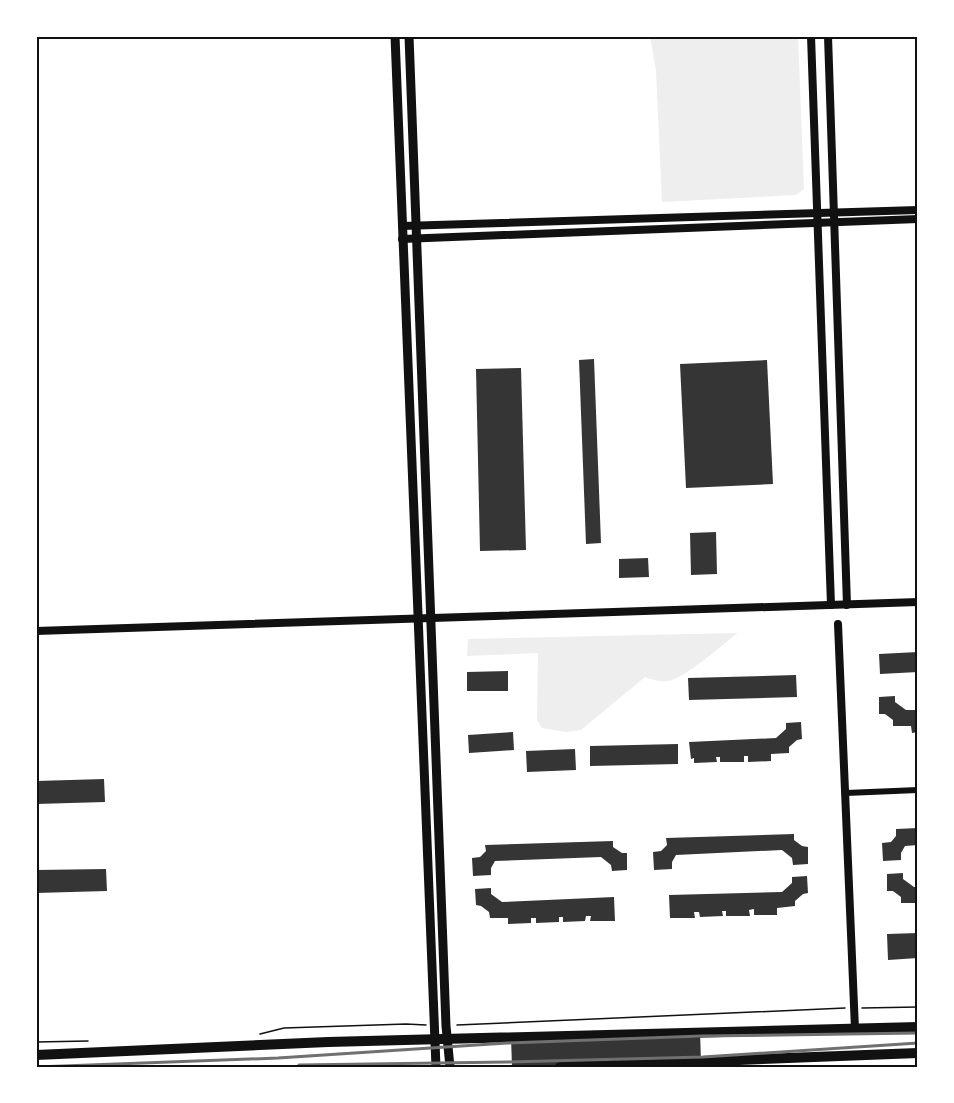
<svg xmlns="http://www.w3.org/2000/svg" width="954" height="1103" font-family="'Libre Baskerville',serif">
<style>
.green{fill:#eee}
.building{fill:#353535}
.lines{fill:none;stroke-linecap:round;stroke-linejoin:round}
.path{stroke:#111;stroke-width:1.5}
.minor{stroke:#111;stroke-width:6}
.tertiary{stroke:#111;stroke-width:8}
.secondary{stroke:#111;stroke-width:9}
.primary{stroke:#111;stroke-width:10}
.rail{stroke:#707070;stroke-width:3}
.neatline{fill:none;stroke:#111;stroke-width:2}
</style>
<rect width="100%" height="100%" fill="#fff"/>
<!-- green -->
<g class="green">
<polygon points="650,36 798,36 804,189 796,195 662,202 656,71"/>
<path d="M 738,633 C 723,644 684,679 668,681 C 660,682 652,680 645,677 L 581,730 L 566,732 L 542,728 L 537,720 L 538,653 L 467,656 L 468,639 Z"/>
</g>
<!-- building -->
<g class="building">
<polygon points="594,359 601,543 586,544 579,360"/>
<polygon points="767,360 773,484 686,488 680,364"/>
<polygon points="521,368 526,550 480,551 476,369"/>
<polygon points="716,532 717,574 691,575 690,533"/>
<polygon points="648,558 649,577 619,578 619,559"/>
<polygon points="918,652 918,672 880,674 879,654"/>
<polygon points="508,671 508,691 467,691 467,672"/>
<polygon points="796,675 797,697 689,700 688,678"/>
<polygon points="895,696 895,702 906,710 918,710 918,732 912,733 911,726 893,726 893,720 885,714 879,714 879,697"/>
<polygon points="801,722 802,739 797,740 789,747 789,753 771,754 771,761 748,762 748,756 744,756 744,762 720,762 720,757 716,757 717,762 694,763 694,758 691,759 689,742 776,738 786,729 786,723"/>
<polygon points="513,732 514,750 469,753 468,735"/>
<polygon points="678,744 678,764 590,766 590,746"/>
<polygon points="575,749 576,770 527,772 526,751"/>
<polygon points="104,779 105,802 36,804 36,781"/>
<polygon points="918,828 918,845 905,846 901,853 901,860 883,861 882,843 891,842 896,836 896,829"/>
<polygon points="794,834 794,840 802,846 808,847 808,864 793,865 792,858 782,850 676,855 672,862 672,869 654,870 653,852 661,851 667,845 666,838"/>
<polygon points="613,841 613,847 622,853 627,853 627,870 612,871 611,865 601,857 495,861 491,868 491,875 473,876 472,858 480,857 486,851 485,845"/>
<polygon points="106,869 107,891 36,893 36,870"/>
<polygon points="903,873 903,879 914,887 918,887 918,903 901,903 901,897 893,891 887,891 887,874"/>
<polygon points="807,876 808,893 803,894 795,901 795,906 777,908 777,915 754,915 754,909 749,910 750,916 726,916 726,911 722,911 723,916 700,917 699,912 694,912 695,918 670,918 669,895 782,892 792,883 792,877"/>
<polygon points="491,888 491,894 502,902 614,897 615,921 590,921 591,916 586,916 585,921 563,922 563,917 559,917 559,922 536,923 536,918 531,918 531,923 508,924 508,918 490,918 489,912 481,906 476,905 475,889"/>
<polygon points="918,933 918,958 888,960 887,934"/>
<polygon points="700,1031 701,1062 512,1067 511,1037"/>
</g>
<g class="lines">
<!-- path -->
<g class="path">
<polyline points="862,1008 918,1007"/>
<polyline points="457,1025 845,1008"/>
<polyline points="260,1034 284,1028 406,1024 426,1025"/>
<polyline points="36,1042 88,1041"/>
</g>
<!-- minor -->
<polyline class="minor" points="846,793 918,790"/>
<!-- tertiary -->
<g class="tertiary">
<polyline points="811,36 831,605"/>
<polyline points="828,36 847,605"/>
<polyline points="402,226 918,210"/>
<polyline points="402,239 918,219"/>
<polyline points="838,624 855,1029"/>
<polyline points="36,631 918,602"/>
</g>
<!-- secondary -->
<g class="secondary">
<polyline points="395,36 436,1067"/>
<polyline points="409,36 446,1026 450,1067"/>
</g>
<!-- primary -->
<g class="primary">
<polyline points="36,1055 328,1042 918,1027"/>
<polyline points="560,1067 918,1053"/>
</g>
<!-- rail -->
<g class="rail">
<polyline points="299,1065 507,1062 703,1057 918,1043"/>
<polyline points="36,1067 278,1058 507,1043 702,1036 918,1033"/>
</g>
</g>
<!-- border -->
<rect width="954" height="1103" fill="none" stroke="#ffffff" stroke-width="75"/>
<rect x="38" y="38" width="878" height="1028" class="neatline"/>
</svg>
